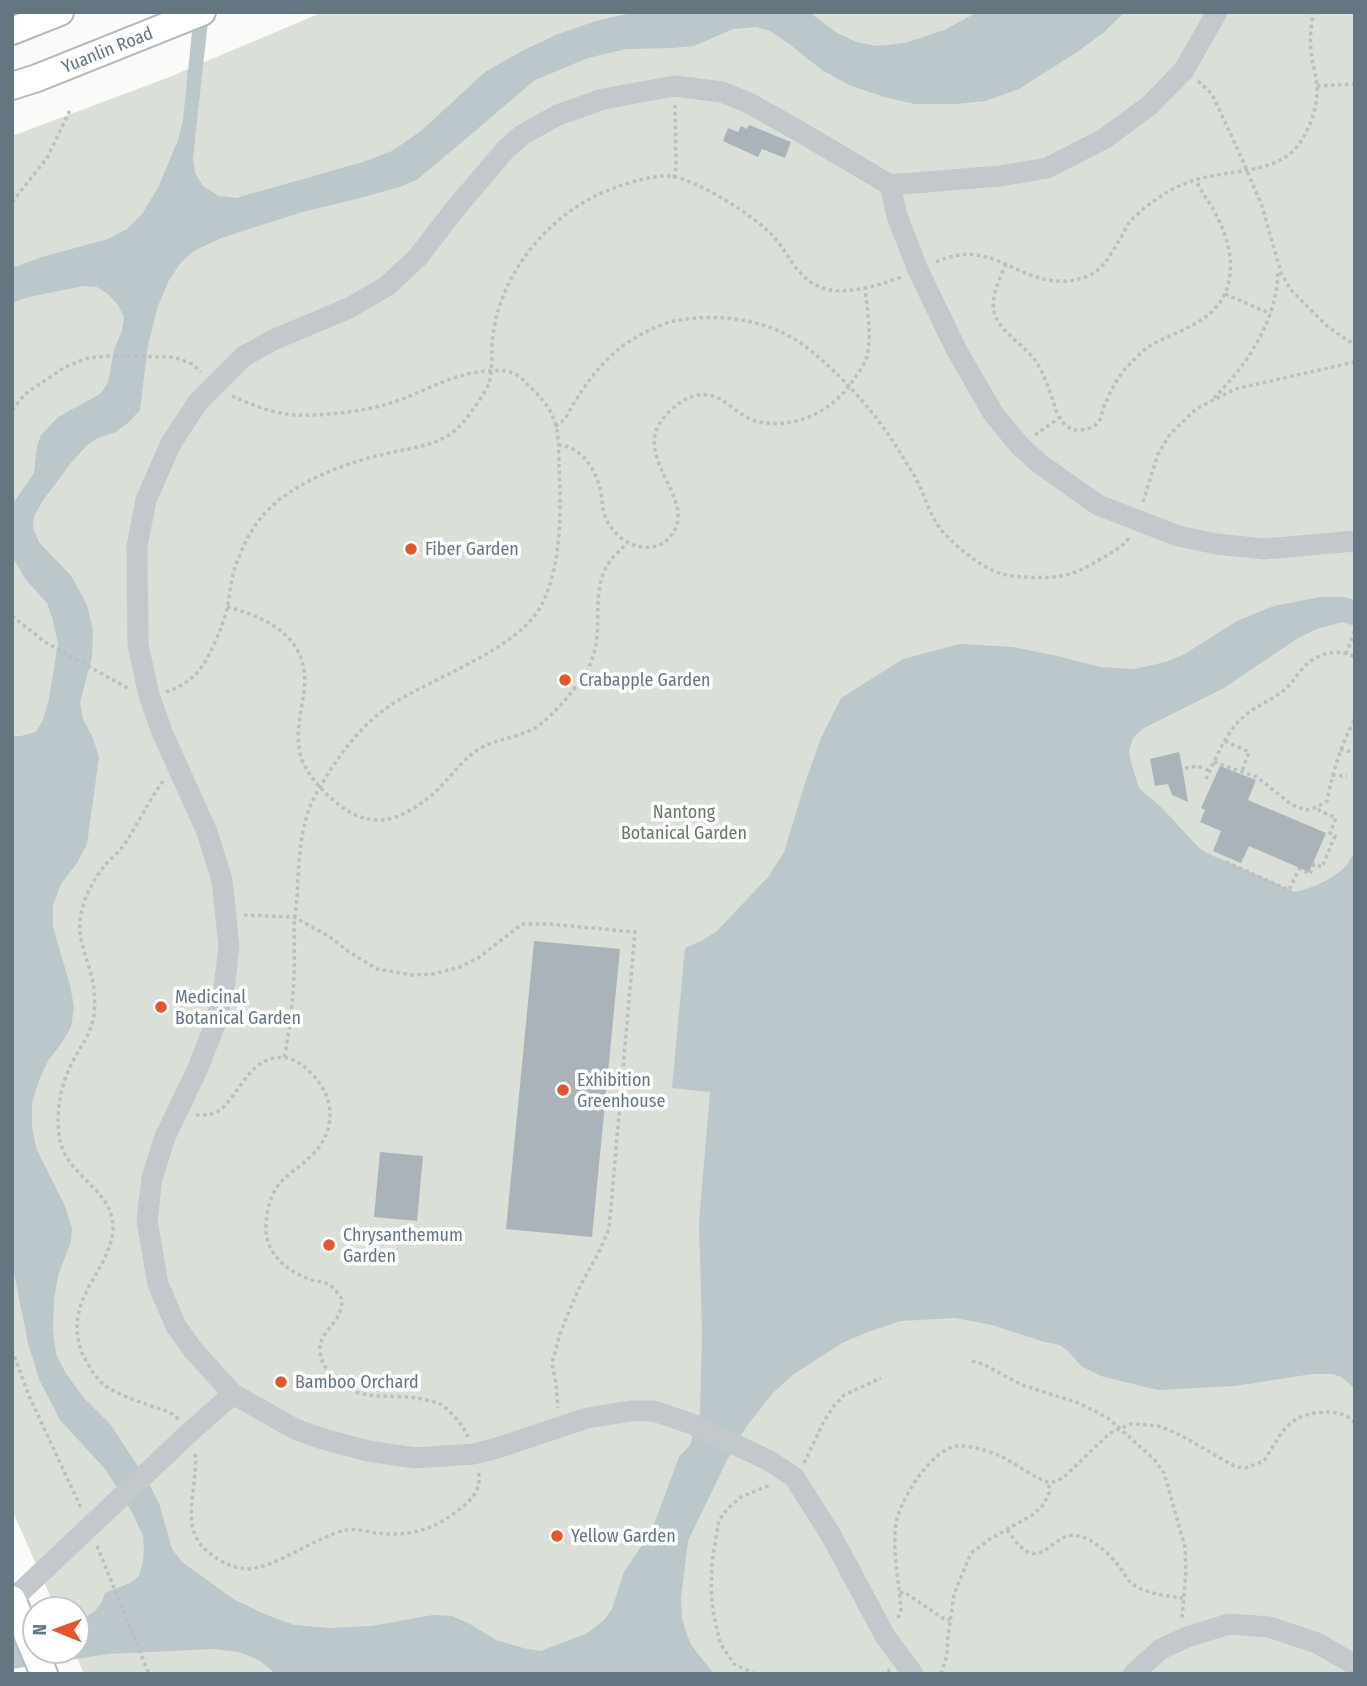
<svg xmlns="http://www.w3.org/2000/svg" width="1367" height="1686" font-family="'Fira Sans Condensed',sans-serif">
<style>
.green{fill:#dadfd7}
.water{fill:#bbc7cb}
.building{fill:#aab3b9}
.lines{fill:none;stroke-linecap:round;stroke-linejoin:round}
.major-casing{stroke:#b5babe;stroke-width:30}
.path{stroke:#bbbfc2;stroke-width:3.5;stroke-dasharray:3.5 3.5;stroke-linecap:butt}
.minor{stroke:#c3c8cc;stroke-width:21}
.major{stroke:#fff;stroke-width:26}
.poi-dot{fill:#e4572e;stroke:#fff;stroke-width:2.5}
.labels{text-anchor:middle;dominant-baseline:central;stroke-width:7;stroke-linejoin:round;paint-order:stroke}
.street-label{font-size:18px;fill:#657683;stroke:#fff}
.poi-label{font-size:18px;fill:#657683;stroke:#fff;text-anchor:start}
.park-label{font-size:18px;fill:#687a64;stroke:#fff}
</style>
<rect width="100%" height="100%" fill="#fafaf8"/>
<!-- green -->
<polygon class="green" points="323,12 1355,12 1355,1674 84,1674 74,1651 77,1651 77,1609 56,1609 12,1510 12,136 167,78"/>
<!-- water -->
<path class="water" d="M 194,12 L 209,12 L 195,139 L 193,159 L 195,173 L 203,186 L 219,196 L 236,198 L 363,162 L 392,151 L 421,131 L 485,72 L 522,51 L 558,34 L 596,21 L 628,14 L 649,12 L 809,12 L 837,33 L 856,42 L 877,46 L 905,43 L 944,30 L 978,12 L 1125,12 L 1103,33 L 1077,52 L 1019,89 L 986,101 L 956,104 L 915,104 L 884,97 L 849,85 L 822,70 L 788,43 L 770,31 L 756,27 L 733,29 L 694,46 L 673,48 L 626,49 L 588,58 L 535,80 L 418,179 L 400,187 L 356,199 L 302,212 L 221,238 L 194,251 L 182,261 L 169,280 L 158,306 L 148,344 L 140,410 L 129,422 L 116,432 L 98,438 L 87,445 L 70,464 L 44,499 L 34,516 L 33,528 L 39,542 L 72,577 L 87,605 L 93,630 L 92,656 L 80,703 L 83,719 L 93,738 L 99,757 L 87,844 L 77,863 L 61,884 L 53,905 L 53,927 L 70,985 L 74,1007 L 71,1027 L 63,1041 L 48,1061 L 39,1080 L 32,1103 L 32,1126 L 36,1148 L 65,1206 L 72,1228 L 71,1241 L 58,1276 L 54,1299 L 53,1330 L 56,1354 L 65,1372 L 83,1397 L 111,1425 L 148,1482 L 159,1503 L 172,1549 L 182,1562 L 235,1600 L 267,1615 L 294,1625 L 328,1628 L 372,1626 L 433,1615 L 452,1616 L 470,1624 L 496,1640 L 523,1648 L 540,1651 L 586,1634 L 604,1620 L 612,1609 L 624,1572 L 651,1532 L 679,1457 L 690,1445 L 700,1412 L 702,1332 L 699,1222 L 710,1092 L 672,1088 L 685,948 L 703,940 L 717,931 L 769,876 L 784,852 L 805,783 L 821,738 L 841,698 L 903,659 L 960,644 L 1013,647 L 1057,656 L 1100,667 L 1134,669 L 1166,662 L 1183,655 L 1237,621 L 1274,606 L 1320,597 L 1344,597 L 1355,600 L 1355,626 L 1342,622 L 1317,629 L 1298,638 L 1224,688 L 1142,729 L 1133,738 L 1129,751 L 1130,759 L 1139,788 L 1162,808 L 1200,849 L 1209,854 L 1295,892 C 1313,888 1333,879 1346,866 C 1349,862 1352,856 1355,851 L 1355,1389 L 1342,1377 L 1332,1374 L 1312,1374 L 1235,1386 L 1158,1390 L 1101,1376 L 1081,1366 L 1069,1352 L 1060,1345 L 1041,1341 L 992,1325 L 955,1318 L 901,1321 L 868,1332 L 842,1343 L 794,1374 L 773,1393 L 746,1427 L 727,1460 L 688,1541 L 681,1598 L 682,1618 L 687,1635 L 692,1646 L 714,1674 L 276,1674 L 259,1660 L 239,1652 L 213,1649 L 108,1654 L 12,1669 L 12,1629 L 35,1651 L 77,1651 L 77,1620 C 91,1617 102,1607 105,1593 L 130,1583 L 139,1576 L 143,1562 L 144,1549 L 143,1536 L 133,1514 L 106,1470 L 60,1420 L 39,1379 L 28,1343 L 12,1263 L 12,736 L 21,736 L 36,732 L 43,720 L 49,699 L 58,643 L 52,617 L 47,603 L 26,580 L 12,556 L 12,505 L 34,473 L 37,446 L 41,435 L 58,417 L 100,394 L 108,383 L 114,350 L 122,331 L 124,317 L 118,305 L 109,295 L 97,287 L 83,286 L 29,297 L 12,303 L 12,268 L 42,257 L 108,239 L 127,229 L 142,214 L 158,188 L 178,140 L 183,120 Z"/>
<!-- building -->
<g class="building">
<polygon points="749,125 791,142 785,158 762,149 758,157 723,141 728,128 738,132 741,126 747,129"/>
<polygon points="1179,752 1182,766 1188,802 1172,795 1168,784 1155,786 1150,759"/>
<polygon points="1220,766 1256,780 1248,800 1326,833 1309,872 1249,846 1241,863 1213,851 1221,831 1200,822 1205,810 1201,808"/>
<polygon points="534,941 620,949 592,1237 506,1229"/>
<polygon points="380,1152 423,1156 417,1221 374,1217"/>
</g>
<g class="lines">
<defs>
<g id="major">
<polyline points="12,31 60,12"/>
<path id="s1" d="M 12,86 L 37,78 L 202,12"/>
<polyline points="12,1599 44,1674"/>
</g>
</defs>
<!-- major casing -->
<use href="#major" class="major-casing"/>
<!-- path -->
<g class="path">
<polyline points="396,12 467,12"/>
<polyline points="1198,81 1212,94 1242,159 1262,206 1281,273 1291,290 1328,327 1355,345"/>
<polyline points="1317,86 1355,84"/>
<polyline points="674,178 676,168 675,103"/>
<polyline points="12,202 47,158 71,108"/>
<path d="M 936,262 C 992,236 1017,285 1067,281 C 1099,278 1106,263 1121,237 C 1124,232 1126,227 1129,223 C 1139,211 1153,201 1166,193 C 1174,188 1185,183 1195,180 C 1228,169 1281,175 1301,141 C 1311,126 1318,105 1317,86 C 1316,74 1312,62 1311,49 C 1309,37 1312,24 1313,12"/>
<path d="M 1006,264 C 1000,278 989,299 995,315 C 1003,335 1025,345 1037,363 C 1045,376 1050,392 1055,407 C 1058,416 1064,428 1075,430 C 1083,431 1095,428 1099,421 C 1102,417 1102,411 1104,406 C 1110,393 1118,375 1129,365 C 1135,359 1141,352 1148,347 C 1176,330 1215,324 1227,288 C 1236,260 1226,232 1212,207 C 1206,198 1200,190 1196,180"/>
<polyline points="1225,294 1271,314"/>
<path d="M 232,396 C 252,405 274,414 296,415 C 324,416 357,412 384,405 C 421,395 451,372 490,371 C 499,370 508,370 517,375 C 521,377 525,382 529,386 C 538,394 548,405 553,417 C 559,430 559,452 559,466 C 561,510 562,563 542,604 C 520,649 433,677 391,705 C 359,726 335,760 316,794 C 299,825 299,862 297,897 C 296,908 294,919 294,930 C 294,945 295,960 294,975 C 293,1002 290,1030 284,1058"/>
<path d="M 1214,398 C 1248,364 1277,320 1278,271"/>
<polyline points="12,410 25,394 65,367 88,358 109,356 174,357 192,364 201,372"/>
<path d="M 555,426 C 566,421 568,413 574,403 C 596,368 616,345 654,328 C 660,326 667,322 674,321 C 711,314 753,317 787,335 C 802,342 814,353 825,363 C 857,392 884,424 905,461 C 911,470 917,479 921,489 C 927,503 932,519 942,531 C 958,548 980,567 1002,574 C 1018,578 1049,579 1066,575 C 1078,572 1089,566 1099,560 C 1112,552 1119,550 1129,538"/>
<polyline points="1035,435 1059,418"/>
<path d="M 558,445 C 582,446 596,470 601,492 C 602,499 602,506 604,513 C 610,533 630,550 652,547 C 659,546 665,543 670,537 C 700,502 635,461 660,423 C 670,408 689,392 708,395 C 726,397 739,418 759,422 C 796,429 834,411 854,379 C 859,372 865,364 867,356 C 872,334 867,309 865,287"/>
<polyline points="1143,502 1158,454 1170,434 1196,409 1235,389 1355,362"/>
<path d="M 227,607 C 271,618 311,640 304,692 C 301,714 294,738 302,760 C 309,776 318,786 331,798 C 344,810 358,819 377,820 C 397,822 428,801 441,786 C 454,773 463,759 479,749 C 499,737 524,738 542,723 C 560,708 575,689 587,670 C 606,637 591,602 604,572 C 609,559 618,553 627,543"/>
<polyline points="12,616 45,642 129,689"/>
<polyline points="1346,654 1355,630"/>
<path d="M 166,692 C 176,689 186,683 194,676 C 207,665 223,626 227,609 C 230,594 231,577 237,562 C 242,548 250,532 259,520 C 286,485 343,463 385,454 C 416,446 444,447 466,419 C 472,411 485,393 489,383 C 493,371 491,349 493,335 C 501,275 543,222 597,195 C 614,187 649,175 669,176 C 697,179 755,216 774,237 C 789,254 797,278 820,287 C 841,297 883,285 903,276"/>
<polyline points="1225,741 1249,752 1242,771"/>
<polyline points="1340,749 1354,753"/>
<path d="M 1214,762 L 1257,777 L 1292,805 L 1306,810 L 1317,807 L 1327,801 C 1333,771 1340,747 1355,719"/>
<polyline points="1185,768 1198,766 1210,771"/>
<polyline points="1332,775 1347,776"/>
<path d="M 1206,779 C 1216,758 1225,734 1242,718 C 1254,707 1270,701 1283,691 C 1292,684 1297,674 1305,666 C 1318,653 1338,648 1355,657"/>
<path d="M 163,781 C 148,802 138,824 124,845 C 119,852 112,857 106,864 C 91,882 78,908 80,932 C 82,950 90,966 93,983 C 95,992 95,1006 94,1015 C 91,1034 80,1047 72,1063 C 60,1086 55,1115 60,1140 C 67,1177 115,1191 113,1229 C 110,1270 71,1292 78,1338 C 79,1343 80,1348 82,1353 C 88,1365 96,1380 107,1387 C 119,1395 138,1401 151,1406 C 162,1410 172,1411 179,1420"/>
<polyline points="1226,862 1289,890 1299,869 1310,874 1314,864 1322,867 1335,836 1330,833 1336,818 1320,811 1317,807"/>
<polyline points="244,915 294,917 330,937 349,952 377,969 412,975 433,974 460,967 478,958 522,924 549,924 635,932 609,1229 598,1254 580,1286 570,1309 560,1334 552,1363 556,1384 558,1408"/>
<path d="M 196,1115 C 203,1115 211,1115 217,1112 C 238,1098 247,1062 275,1058 C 290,1055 301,1063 312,1074 C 337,1100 336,1134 309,1158 C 299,1168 286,1174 277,1187 C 268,1200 264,1223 267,1238 C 272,1260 292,1273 312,1280 C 317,1281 323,1282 328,1284 C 334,1287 338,1294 342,1299 C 343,1322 321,1330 320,1347 C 319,1356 324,1366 329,1373 C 355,1407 394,1390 430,1401 C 433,1402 437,1402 440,1404 C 451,1410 464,1427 468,1437"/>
<polyline points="12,1350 30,1398 82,1510"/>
<polyline points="972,1361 983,1364 1022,1385 1076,1402 1099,1413 1109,1419 1154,1459 1164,1473 1185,1547 1186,1571 1182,1618"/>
<path d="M 195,1454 C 199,1485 178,1527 207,1551 C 217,1560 232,1568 246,1569 C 274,1569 315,1537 346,1530 C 355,1528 367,1532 377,1533 C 414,1537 438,1528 466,1504 C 475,1496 482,1485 478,1471"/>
<polyline points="804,1463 824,1421 834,1406 844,1395 881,1378"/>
<path d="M 1007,1530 C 1043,1583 1048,1529 1079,1536 C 1093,1539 1110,1554 1118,1565 C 1123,1571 1126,1578 1131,1583 C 1146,1594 1166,1596 1183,1598"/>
<polyline points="97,1546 149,1674"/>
<polyline points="900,1593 904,1592 944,1619 950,1620"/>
<path d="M 898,1618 L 901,1609 C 899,1581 892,1552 896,1524 C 899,1501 931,1450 956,1446 C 968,1445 986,1450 998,1455 C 1011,1460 1038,1481 1049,1482 C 1055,1483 1060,1479 1064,1477 L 1110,1433 L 1131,1424 L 1159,1426 L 1180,1435 L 1236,1467 L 1246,1468 L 1264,1461 C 1283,1430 1289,1412 1330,1412 C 1340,1413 1348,1415 1355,1423"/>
<polyline points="755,1674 734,1664 720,1643 713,1611 711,1589 712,1562 719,1520 728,1508 741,1497 770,1485"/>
<polyline points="881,1674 890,1670"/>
<polyline points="941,1674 947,1655 948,1636 954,1594 971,1553 990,1539 1034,1514 1044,1504 1049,1493 1049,1482"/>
</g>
<!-- minor -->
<g class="minor">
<polyline points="890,185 897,216 918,270 956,349 993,413 1020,446 1040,464 1098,505 1178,536 1217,544 1264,549 1355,541"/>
<polyline points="12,1600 189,1433 233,1394"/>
<polyline points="913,1674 885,1636 831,1535 794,1477 768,1460 751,1452 692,1424 654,1411 631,1411 587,1418 494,1449 473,1454 415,1458 368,1451 323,1439 295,1429 233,1394 193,1350 176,1326 158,1284 147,1221 152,1178 165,1137 198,1068 216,1022 224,989 229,946 222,880 207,832 162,732 149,695 138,645 137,546 146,500 171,443 198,402 244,356 273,340 349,308 387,286 418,257 455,209 506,149 522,135 558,115 603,99 674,86 722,92 749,103 804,134 890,185 1000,176 1047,168 1104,139 1150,105 1184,70 1217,12"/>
<polyline points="1133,1674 1161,1649 1187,1637 1229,1624 1269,1627 1317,1643 1355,1665"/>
</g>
<!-- major -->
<use href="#major" class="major"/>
</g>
<!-- markers -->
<g class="poi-dot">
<circle cx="411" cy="549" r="7"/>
<circle cx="565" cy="680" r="7"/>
<circle cx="161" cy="1007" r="7"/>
<circle cx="563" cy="1090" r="7"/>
<circle cx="329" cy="1245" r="7"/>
<circle cx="281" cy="1382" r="7"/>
<circle cx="557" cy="1536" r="7"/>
</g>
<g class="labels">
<!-- street labels -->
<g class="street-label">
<text stroke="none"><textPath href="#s1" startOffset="102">Yuanlin Road</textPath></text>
</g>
<!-- poi labels -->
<g class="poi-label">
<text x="425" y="549">Fiber Garden</text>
<text x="579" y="680">Crabapple Garden</text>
<text x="175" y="997">Medicinal<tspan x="175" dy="21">Botanical Garden</tspan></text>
<text x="577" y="1080">Exhibition<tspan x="577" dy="21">Greenhouse</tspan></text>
<text x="343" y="1235">Chrysanthemum<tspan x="343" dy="21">Garden</tspan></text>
<text x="295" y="1382">Bamboo Orchard</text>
<text x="571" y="1536">Yellow Garden</text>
</g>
<!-- park labels -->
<g class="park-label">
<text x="684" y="812">Nantong<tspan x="684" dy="21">Botanical Garden</tspan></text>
</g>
</g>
<!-- border -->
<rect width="1367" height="1686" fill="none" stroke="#657683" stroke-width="28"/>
<!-- north arrow -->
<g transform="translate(56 1630) rotate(271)"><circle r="33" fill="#ffffff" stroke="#c1c8cd" stroke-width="2"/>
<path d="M0-5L12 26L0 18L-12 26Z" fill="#e4572e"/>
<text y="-10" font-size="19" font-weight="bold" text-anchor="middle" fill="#657683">N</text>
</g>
</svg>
